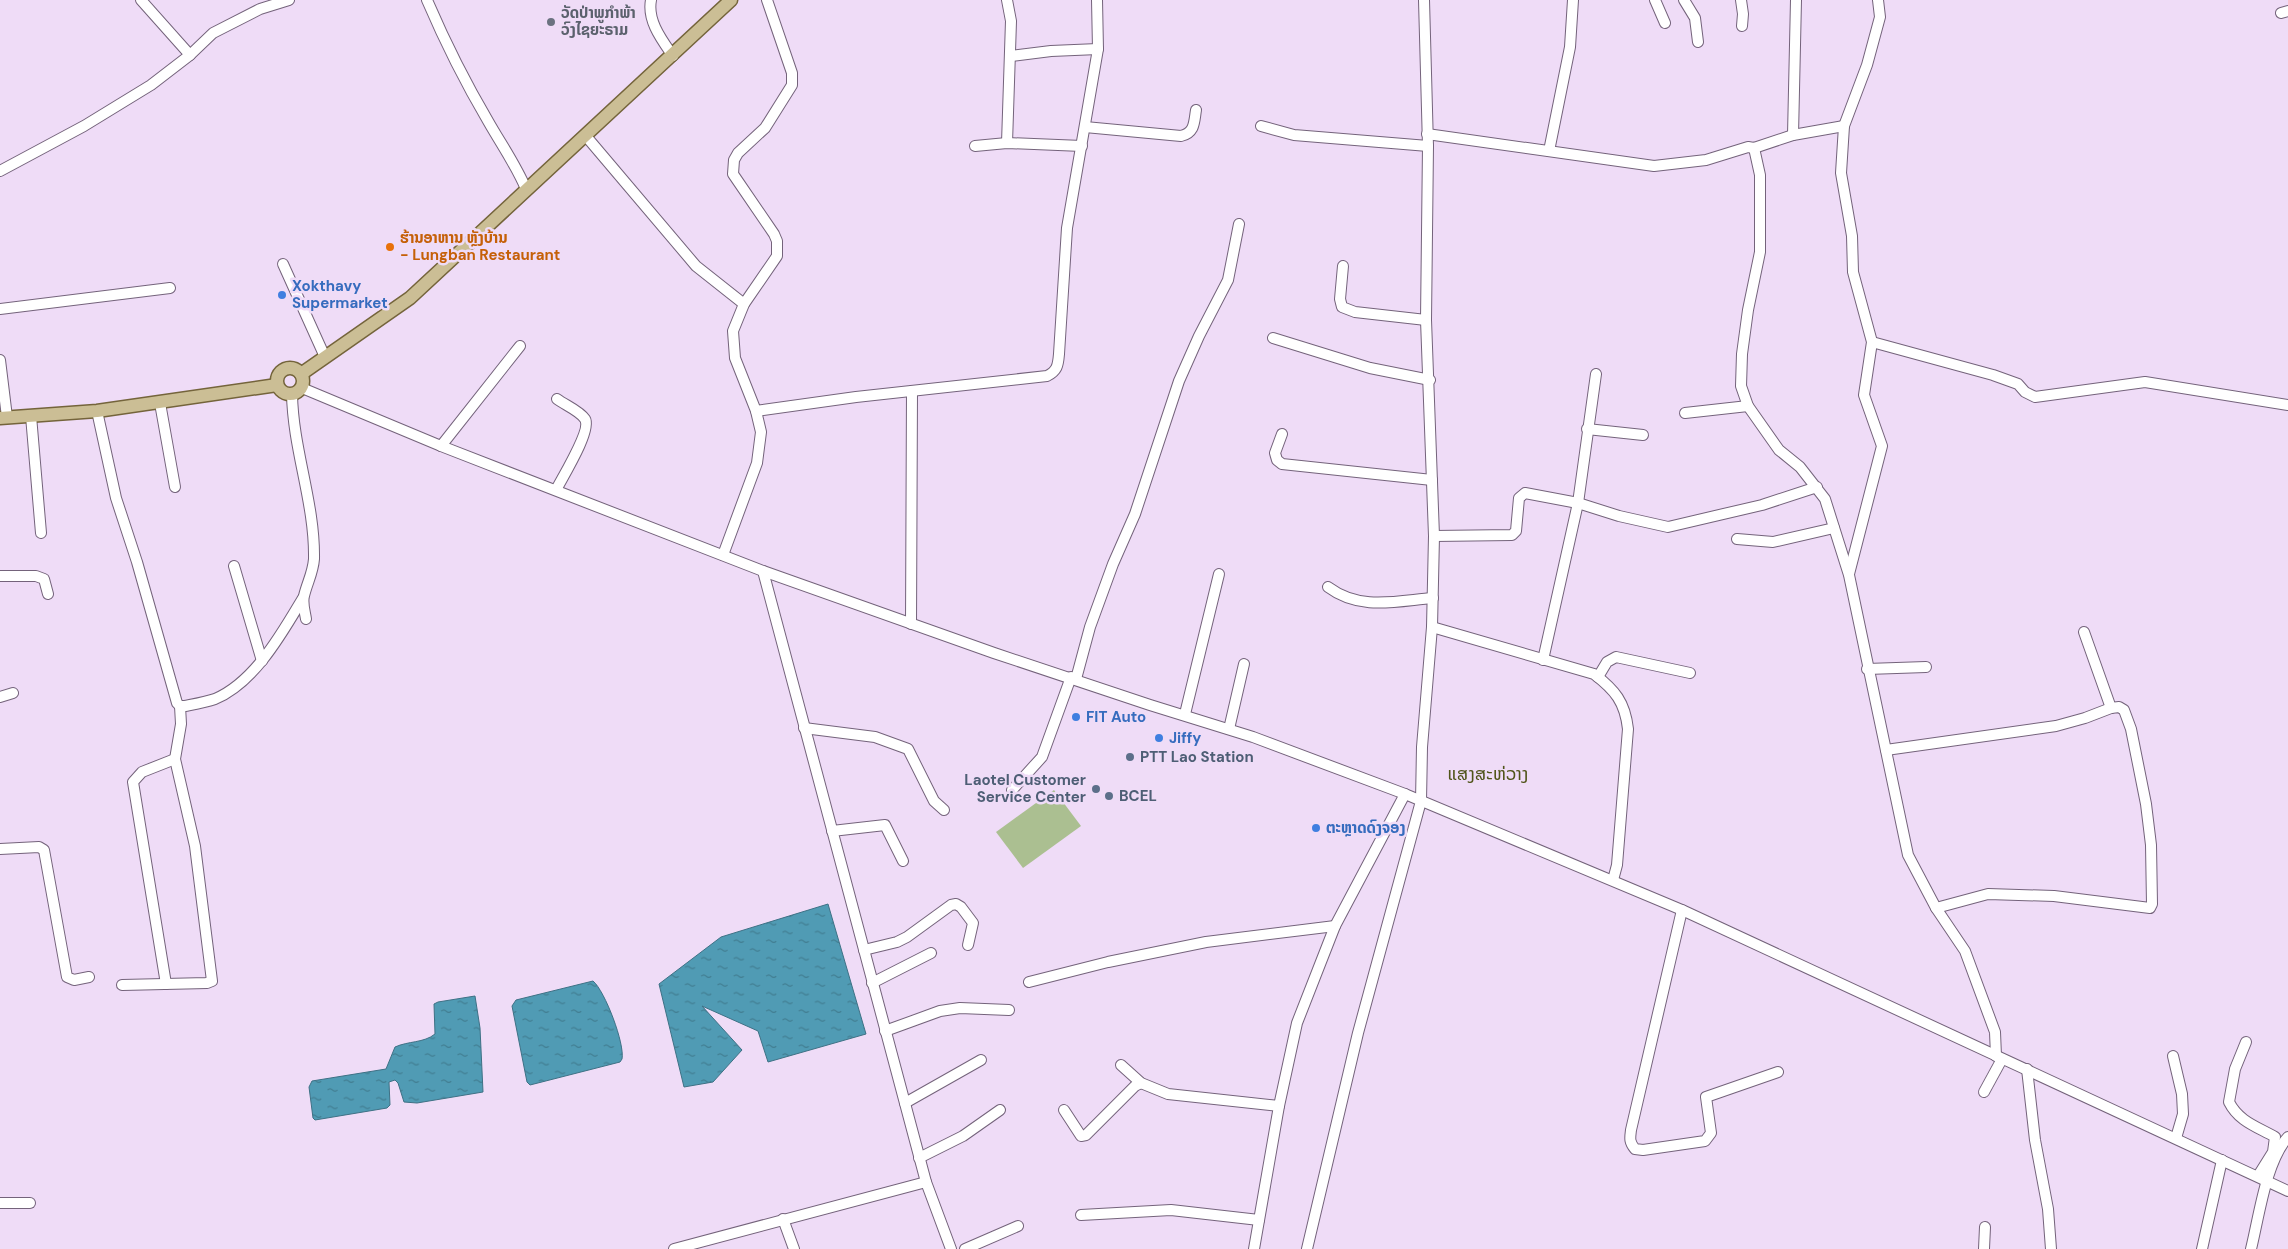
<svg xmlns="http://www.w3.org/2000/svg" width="2288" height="1249" font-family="'DM Sans','Noto Sans Lao',sans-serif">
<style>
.park{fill:#abbf91}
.water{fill:url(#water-ripples);stroke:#3e7185}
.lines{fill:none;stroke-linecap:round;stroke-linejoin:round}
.minor-casing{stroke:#74637b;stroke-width:12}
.major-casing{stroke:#74643b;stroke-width:15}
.minor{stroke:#fff;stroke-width:10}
.major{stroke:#cbbe95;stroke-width:12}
.worship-dot{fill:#6b7280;stroke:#efdcf7;stroke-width:2}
.food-dot{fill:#e8710a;stroke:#efdcf7;stroke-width:2}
.shop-dot{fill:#3f7fe0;stroke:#efdcf7;stroke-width:2}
.service-dot{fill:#5c6f8a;stroke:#efdcf7;stroke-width:2}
.labels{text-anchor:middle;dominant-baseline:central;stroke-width:5;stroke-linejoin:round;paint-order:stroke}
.worship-label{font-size:15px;font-weight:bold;fill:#5b616d;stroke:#efdcf7;text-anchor:start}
.food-label{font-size:15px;font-weight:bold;fill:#c56008;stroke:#efdcf7;text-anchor:start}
.shop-label{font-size:15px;font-weight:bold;fill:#366cbe;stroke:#efdcf7;text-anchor:start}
.service-label{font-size:15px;font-weight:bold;fill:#4e5e75;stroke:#efdcf7;text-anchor:start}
.quarter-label{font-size:18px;fill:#505419;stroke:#efdcf7}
</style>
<defs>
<pattern id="water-ripples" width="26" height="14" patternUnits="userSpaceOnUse" patternTransform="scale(1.25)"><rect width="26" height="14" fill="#509bb4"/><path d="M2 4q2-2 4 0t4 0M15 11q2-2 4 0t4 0" fill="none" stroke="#417d91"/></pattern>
</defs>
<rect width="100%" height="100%" fill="#efdcf7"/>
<!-- park -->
<polygon class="park" points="1054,790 1081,826 1023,868 996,832"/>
<!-- water -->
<g class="water">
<polygon points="828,904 866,1034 768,1062 758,1031 702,1006 742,1050 713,1082 684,1087 659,984 721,937"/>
<path d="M 593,981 C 605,991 625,1044 622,1059 L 620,1062 L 530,1085 L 527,1082 L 512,1006 L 516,1000 Z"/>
<path d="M 475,996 L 480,1028 L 483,1092 L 417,1103 L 404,1102 L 398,1083 L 395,1080 L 389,1082 L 390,1105 L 387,1108 L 315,1120 L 313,1118 L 309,1087 L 312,1081 L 386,1069 L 395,1047 C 408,1041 424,1043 435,1034 L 434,1004 L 438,1002 Z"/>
</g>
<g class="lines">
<defs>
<g id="minor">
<polyline points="141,0 190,55"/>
<path d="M 427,0 C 445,42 465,82 488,121 C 501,144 516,165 526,189"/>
<path d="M 651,0 C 647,21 662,40 673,56"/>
<polyline points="1007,0 1011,21 1007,143"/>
<polyline points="1655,0 1665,23"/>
<polyline points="1684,0 1695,18 1698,42"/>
<polyline points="1741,0 1743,14 1742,26"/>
<polyline points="2281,13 2288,11"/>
<polyline points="1011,56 1051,51 1098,49"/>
<polyline points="1261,126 1294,135 1428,146"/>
<path d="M 1085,127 L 1181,136 C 1195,133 1194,122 1196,110"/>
<polyline points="1427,134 1654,166 1706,160 1748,147 1754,148 1793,135 1844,126"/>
<polyline points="585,135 696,266 744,304"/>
<polyline points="1793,135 1796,0"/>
<polyline points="975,146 1007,143 1082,146"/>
<polyline points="1754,148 1760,175 1760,252 1748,310 1742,354 1741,386 1748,406 1779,450 1800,467 1825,499 1849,575 1908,855 1936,908 1965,951 1995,1032 1996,1056"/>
<polyline points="1549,151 1570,47 1573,0"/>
<polyline points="0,171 84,126 151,85 190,55 213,33 260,9 289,0"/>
<polyline points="283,264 325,357"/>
<polyline points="1343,266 1340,299 1342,307 1355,312 1426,320"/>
<polyline points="0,309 170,288"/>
<polyline points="1273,338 1370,368 1430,380"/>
<polyline points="1872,342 1993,375 2018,384 2025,392 2035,397 2145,382 2288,405"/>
<polyline points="0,360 7,417"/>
<polyline points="302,388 441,446 763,571 994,653 1150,705 1253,737 1405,794 1682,910 2288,1191"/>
<path d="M 292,394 C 293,450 315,503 314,559 C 313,573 307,583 304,596 C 302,603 305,612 306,619"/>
<polyline points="160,403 175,487"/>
<path d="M 97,411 L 116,498 L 137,562 L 177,703 L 180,706 L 185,706 C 195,704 206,702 215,699 C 255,682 282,633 303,598"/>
<path d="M 756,411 L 856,397 L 1047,376 C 1057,371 1058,366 1059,354 L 1067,228 L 1098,49 L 1097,0"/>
<polyline points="1685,413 1748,406"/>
<polyline points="31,416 41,533"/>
<polyline points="1587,429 1643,435"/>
<polyline points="1282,434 1275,453 1277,460 1282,464 1432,480"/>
<polyline points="441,446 520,346"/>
<path d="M 556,490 C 562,478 592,430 585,419 C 580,411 565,405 557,399"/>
<polyline points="1434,536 1512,535 1516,531 1519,498 1525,493 1578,503 1619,516 1668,527 1762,505 1817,487"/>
<polyline points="1737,539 1773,542 1834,528"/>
<polyline points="723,555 757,463 761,432 756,411 735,358 733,331 744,304 777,256 777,241 774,234 733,174 734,160 738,153 765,128 792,85 792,73 767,0"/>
<polyline points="234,566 262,661"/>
<polyline points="763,571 926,1182 951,1249"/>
<polyline points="1849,574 1882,446 1864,395 1872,342 1853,272 1852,236 1841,173 1844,126 1867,65 1880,17 1878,0"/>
<polyline points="0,576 36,576 44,579 48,594"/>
<path d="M 1328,587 C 1360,611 1396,601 1433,598"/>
<polyline points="911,624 912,391"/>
<path d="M 1432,627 L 1594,674 C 1615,690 1625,702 1628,729 L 1617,865 L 1613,880"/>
<polyline points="2084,632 2111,708"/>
<polyline points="1543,660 1578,503 1596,374"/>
<polyline points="1867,669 1926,667"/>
<polyline points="1598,677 1607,662 1616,657 1690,673"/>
<polyline points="1076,679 1090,627 1113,564 1135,514 1179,381 1199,336 1228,280 1239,224"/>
<polyline points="0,697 13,693"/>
<polyline points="1185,714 1219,574"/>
<polyline points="804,728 875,737 908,749 934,801 944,810"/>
<polyline points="1229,729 1244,664"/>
<polyline points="1886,750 2056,726 2085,718 2111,708 2119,707 2124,710 2131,729 2146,804 2151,845 2152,904 2150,908 2054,896 1988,894 1936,908"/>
<polyline points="1012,790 1042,757 1071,677"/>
<polyline points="832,831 885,825 903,861"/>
<polyline points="0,849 39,847 44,850 67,977 74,980 89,977"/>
<path d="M 1682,910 L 1631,1130 C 1630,1138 1629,1142 1635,1149 L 1643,1150 L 1705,1141 L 1711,1133 L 1706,1097 L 1778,1072"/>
<polyline points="864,950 897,942 907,937 951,905 956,904 961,907 973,923 968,945"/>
<polyline points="1029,982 1108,962 1206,942 1335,926"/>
<polyline points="872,983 931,953"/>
<polyline points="166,984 133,782 142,772 175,759"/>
<polyline points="122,985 207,983 212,981 195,846 175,759 181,724 180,706"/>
<polyline points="885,1031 940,1011 960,1008 1009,1010"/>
<path d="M 2246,1042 L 2235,1069 L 2229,1102 C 2239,1122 2258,1127 2275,1137 L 2273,1152 L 2258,1176"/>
<polyline points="2173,1056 2182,1094 2183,1114 2176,1138"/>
<polyline points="1121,1065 1141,1083 1168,1094 1279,1106"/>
<polyline points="2027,1069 2035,1140 2048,1209 2051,1249"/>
<polyline points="1984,1092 2002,1059"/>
<polyline points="905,1103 981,1060"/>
<polyline points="1064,1110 1081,1136 1086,1135 1135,1086 1141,1083"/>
<polyline points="919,1158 963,1136 1000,1110"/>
<polyline points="0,1203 30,1203"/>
<polyline points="1081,1215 1171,1210 1259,1220"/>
<polyline points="783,1219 794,1249"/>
<polyline points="674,1249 926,1182"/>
<polyline points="965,1249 1018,1226"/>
<polyline points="1254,1249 1279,1106 1297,1023 1335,926 1405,794"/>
<polyline points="1307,1249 1358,1033 1421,801 1422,747 1432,627 1434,536 1426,320 1428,146 1424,0"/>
<polyline points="1984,1249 1985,1227"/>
<polyline points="2202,1249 2222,1160"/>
<path d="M 2251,1249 C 2259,1217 2266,1161 2288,1137"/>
</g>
<g id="major">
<circle cx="290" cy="381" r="13"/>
<polyline points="301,374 410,298 731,0"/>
<polyline points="0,418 97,411 277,385"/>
</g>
</defs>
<!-- minor casing -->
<use href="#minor" class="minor-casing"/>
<!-- major casing -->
<use href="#major" class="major-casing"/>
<!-- minor -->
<use href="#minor" class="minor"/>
<!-- major -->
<use href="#major" class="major"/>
</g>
<!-- markers -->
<circle class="worship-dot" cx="551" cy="22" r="5"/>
<circle class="food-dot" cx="390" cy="247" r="5"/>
<g class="shop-dot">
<circle cx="282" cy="295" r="5"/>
<circle cx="1076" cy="717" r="5"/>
<circle cx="1159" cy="738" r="5"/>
<circle cx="1316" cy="828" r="5"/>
</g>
<g class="service-dot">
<circle cx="1130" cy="757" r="5"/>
<circle cx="1096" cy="789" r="5"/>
<circle cx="1109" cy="796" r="5"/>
</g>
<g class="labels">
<!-- worship labels -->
<g class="worship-label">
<text x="561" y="13">ວັດປ່າພູກຳພ້າ<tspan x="561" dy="17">ວົງໄຊຍະຣາມ</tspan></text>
</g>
<!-- food labels -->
<g class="food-label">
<text x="400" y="238">ຮ້ານອາຫານ ຫຼັງບ້ານ<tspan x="400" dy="17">- Lungban Restaurant</tspan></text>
</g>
<!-- shop labels -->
<g class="shop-label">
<text x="292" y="286">Xokthavy<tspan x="292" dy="17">Supermarket</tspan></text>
<text x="1086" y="717">FIT Auto</text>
<text x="1169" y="738">Jiffy</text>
<text x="1326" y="828">ຕະຫຼາດດົງຈອງ</text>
</g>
<!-- service labels -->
<g class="service-label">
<text x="1140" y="757">PTT Lao Station</text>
<text x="1086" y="780" text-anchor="end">Laotel Customer<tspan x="1086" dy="17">Service Center</tspan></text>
<text x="1119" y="796">BCEL</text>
</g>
<!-- quarter labels -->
<g class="quarter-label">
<text x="1488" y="774">ແສງສະຫ່ວາງ</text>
</g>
</g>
</svg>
